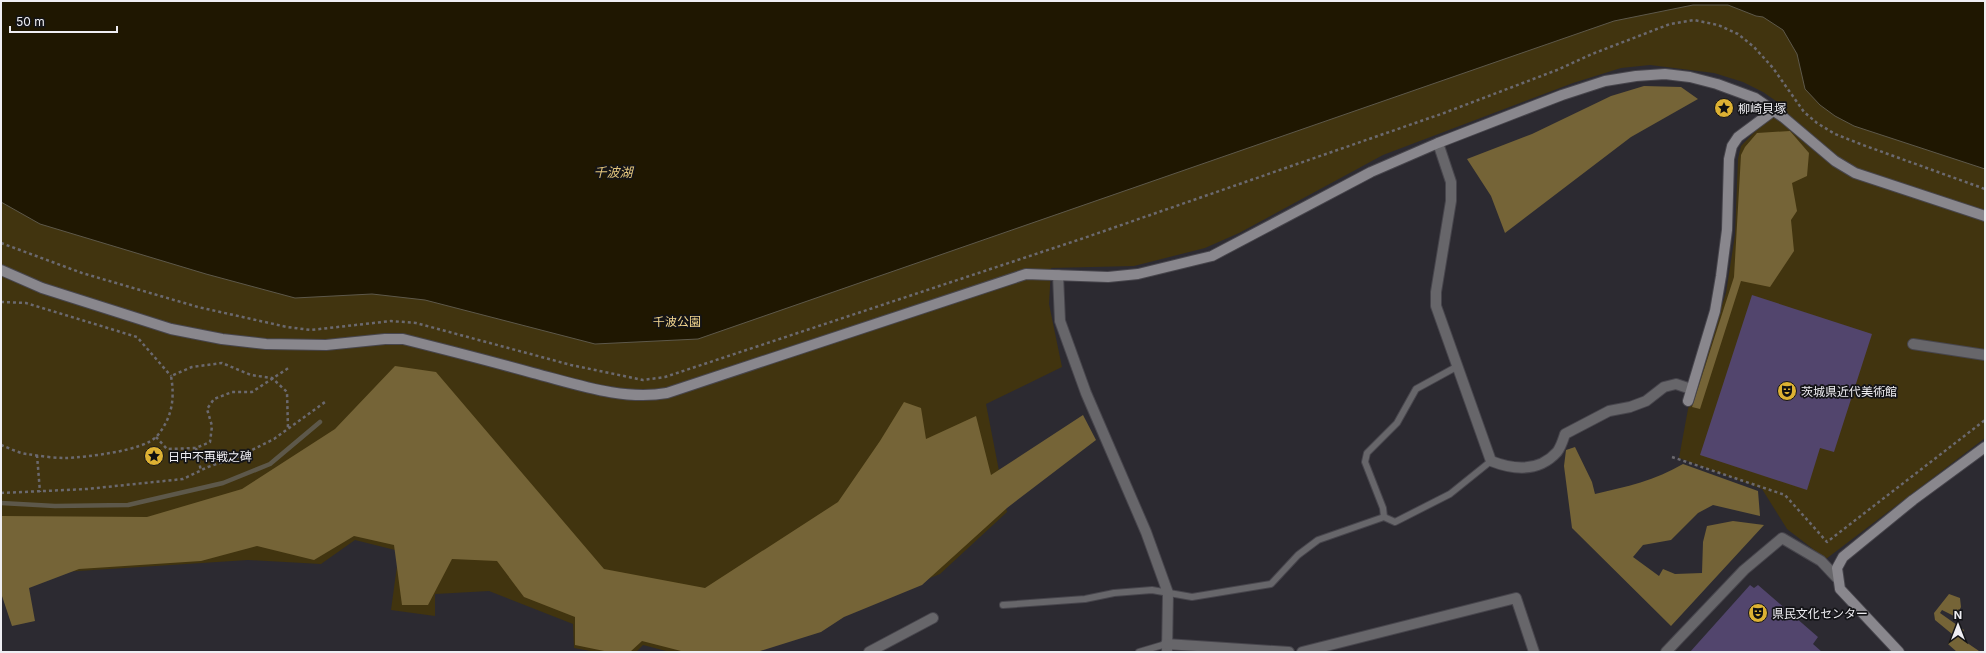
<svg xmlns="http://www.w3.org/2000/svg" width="1986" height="653" font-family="Inter,'Noto Sans JP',sans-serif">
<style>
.green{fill:#41340f}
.forest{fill:#756437}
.water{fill:#1f1701;stroke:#5d584a}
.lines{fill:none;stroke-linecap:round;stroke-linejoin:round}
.stream{stroke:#5d584a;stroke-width:4.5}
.building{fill:#52456d}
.lane-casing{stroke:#47454c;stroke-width:8}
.street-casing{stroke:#47454c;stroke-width:12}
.secondary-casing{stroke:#47454c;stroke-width:12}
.path{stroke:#6b696f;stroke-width:2.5;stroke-dasharray:3 3;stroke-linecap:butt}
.lane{stroke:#67666a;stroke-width:6}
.street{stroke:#67666a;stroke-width:10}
.secondary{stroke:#89878d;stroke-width:10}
.labels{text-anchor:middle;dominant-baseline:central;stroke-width:3.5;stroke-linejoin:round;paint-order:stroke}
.poi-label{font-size:12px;fill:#efeef3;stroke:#141417;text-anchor:start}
.park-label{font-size:12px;fill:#f4d78f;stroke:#141417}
.water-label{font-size:13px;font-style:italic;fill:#e1c47c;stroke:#141417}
</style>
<rect width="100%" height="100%" fill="#2c2a31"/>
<!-- green -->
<polygon class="green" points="1,1 1985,1 1985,438 1826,559 1787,529 1762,489 1679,458 1688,409 1726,293 1735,235 1738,159 1741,146 1780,106 1776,101 1763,92 1743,82 1714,73 1650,65 1621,68 1573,83 1383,155 1239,233 1205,248 1134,266 1051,268 1049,304 1062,367 986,404 1007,512 940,574 749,652 670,652 643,645 636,652 596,652 574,648 573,624 489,591 435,594 435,616 391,610 399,551 355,540 321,564 248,560 1,576"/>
<!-- forest -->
<g class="forest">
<polygon points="1644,86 1681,87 1698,99 1631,137 1505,233 1491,196 1467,159 1532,134 1611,96"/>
<polygon points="1790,131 1809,153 1807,176 1792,183 1797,211 1791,220 1794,251 1770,287 1741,281 1700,409 1692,407 1734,277 1741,155 1745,147 1757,133"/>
<polygon points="395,366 436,372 604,569 705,588 838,502 880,441 904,402 921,408 926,439 976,416 991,475 1083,415 1096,440 1007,508 922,585 844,617 821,632 757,652 685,652 642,641 630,652 609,652 575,645 575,617 524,597 497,561 452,559 428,605 402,605 394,545 354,536 314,560 257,546 201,561 79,569 29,588 35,621 12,626 1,593 1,516 147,517 242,489 335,429"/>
<path d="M 1575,447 L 1592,482 L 1595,494 C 1626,487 1656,480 1683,464 L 1758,491 L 1760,516 L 1713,505 L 1698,513 L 1671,540 L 1643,545 L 1633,557 L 1659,576 L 1663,569 L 1675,574 L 1702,573 L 1703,542 L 1707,526 L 1733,521 L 1764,525 L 1671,626 L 1572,528 L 1564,466 L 1566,450 Z"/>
<polygon points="1949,594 1960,598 1961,607 1956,617 1942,610 1940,613 1964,630 1960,638 1979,651 1978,652 1957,652 1948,644 1952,634 1935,620 1934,613"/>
</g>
<!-- water -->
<polygon class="water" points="1,1 1985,1 1985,169 1854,126 1835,116 1820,105 1805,89 1797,54 1783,30 1763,17 1756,16 1728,5 1693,5 1614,21 698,339 595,344 425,300 372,294 295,298 206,274 40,224 1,202"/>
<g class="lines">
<!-- stream -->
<polyline class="stream" points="1,503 55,506 128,505 223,483 270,464 320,422"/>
</g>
<!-- building -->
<g class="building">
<polygon points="1752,295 1872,334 1834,452 1820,448 1807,490 1700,455"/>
<polygon points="1750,585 1754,588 1758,585 1818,637 1813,644 1822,652 1690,652"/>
</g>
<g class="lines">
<defs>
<g id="lane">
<polyline points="1384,517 1383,508 1365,462 1367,453 1397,423 1416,389 1458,366"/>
<polyline points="1003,605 1085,599 1114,593 1152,590 1192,597 1271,584 1298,555 1318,540 1384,517 1395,522 1450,494 1491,461"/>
<polyline points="1139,652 1166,644"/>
</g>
<g id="street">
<path d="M 1438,143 L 1451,182 L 1451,201 L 1436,292 L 1436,306 L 1491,461 C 1514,470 1539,472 1557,452 C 1561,447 1563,440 1565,434 L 1609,411 L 1630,407 L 1646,401 L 1664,387 L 1676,384 L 1691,389"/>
<polyline points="1058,275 1060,321 1086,393 1146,532 1168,593 1167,652"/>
<polyline points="1913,344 1985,355"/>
<polyline points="1166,644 1289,652"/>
<polyline points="869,652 933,618"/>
<polyline points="1302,652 1516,598 1534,652"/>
<polyline points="1666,652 1744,570 1782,538 1821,561 1837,578"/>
</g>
<g id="secondary">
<path d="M 1,270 L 42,288 L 171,329 L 222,339 L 266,344 L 326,345 L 385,339 L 403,339 C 447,350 490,361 533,373 C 576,384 623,401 667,393 L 1026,274 L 1108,277 L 1138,274 L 1212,256 L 1371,172 L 1438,143 L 1562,95 L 1605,81 L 1636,76 L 1665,74 L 1690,77 L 1717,84 L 1755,98 L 1783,117 L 1835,161 L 1855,173 L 1985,216"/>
<polyline points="1688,401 1715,311 1721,276 1727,230 1729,159 1732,146 1738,137 1773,111"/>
<polyline points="1899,652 1840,589 1837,568 1843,557 1913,500 1985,447"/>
</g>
</defs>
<!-- lane casing -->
<use href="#lane" class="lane-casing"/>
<!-- street casing -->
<use href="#street" class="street-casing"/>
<!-- secondary casing -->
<use href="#secondary" class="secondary-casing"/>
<!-- path -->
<g class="path">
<polyline points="1,243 82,273 198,307 287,327 311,330 391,321 416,323 571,365 643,380 665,377 1084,238 1444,113 1557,70 1592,54 1670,24 1694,20 1718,25 1738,34 1754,47 1773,68 1804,112 1817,123 1835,134 1863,145 1985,189"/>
<polyline points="1,302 26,303 137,337 171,376"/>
<polyline points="156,437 167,449 196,448 210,442 212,426 207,409 214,399 232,392 252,392 290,367"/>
<path d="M 1,445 C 9,448 18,453 27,454 C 39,456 54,458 66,458 C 87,457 144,451 157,436 C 172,418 175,399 171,376 L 192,367 L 222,363 L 251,375 L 272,378 L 287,392 L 288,429"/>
<polyline points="196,448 201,471"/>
<polyline points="37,455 40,492"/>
<polyline points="1672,457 1785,495 1827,542 1985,420"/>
<polyline points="1,493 87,489 183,479 208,467 240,456 274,439 325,402"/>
</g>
<!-- lane -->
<use href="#lane" class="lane"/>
<!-- street -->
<use href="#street" class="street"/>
<!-- secondary -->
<use href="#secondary" class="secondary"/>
</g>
<!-- icons -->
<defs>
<symbol id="sight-disc" viewBox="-11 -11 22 22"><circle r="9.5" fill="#ddb133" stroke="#141417"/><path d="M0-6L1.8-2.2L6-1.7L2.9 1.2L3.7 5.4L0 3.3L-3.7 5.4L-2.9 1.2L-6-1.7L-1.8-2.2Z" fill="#111"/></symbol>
<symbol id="theatre-disc" viewBox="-11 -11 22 22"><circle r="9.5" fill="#ddb133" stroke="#141417"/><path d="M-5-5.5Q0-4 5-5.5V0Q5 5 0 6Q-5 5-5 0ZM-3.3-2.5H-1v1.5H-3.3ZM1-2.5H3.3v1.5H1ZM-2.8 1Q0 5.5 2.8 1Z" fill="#111"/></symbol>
</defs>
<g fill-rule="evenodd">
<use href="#sight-disc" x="1713" y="97" width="22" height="22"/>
<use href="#theatre-disc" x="1776" y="380" width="22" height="22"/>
<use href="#sight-disc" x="143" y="445" width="22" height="22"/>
<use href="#theatre-disc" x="1747" y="602" width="22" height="22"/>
</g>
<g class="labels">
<!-- poi labels -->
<g class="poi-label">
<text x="1738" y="108">柳崎貝塚</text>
<text x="1801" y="391">茨城県近代美術館</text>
<text x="168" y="456">日中不再戦之碑</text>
<text x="1772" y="613">県民文化センター</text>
</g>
<!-- park labels -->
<g class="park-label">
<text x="677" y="321">千波公園</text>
</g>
<!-- water labels -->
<g class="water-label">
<text x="613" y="172">千波湖</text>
</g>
</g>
<!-- border -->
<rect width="1986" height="653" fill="none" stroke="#efeef3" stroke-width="4"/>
<!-- north arrow -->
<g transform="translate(1958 625)" stroke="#141417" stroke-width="3" paint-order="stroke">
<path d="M0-3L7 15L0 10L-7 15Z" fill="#efeef3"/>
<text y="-6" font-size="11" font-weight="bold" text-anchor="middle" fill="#efeef3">N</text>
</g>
<!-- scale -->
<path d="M10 26v6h107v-6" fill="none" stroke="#efeef3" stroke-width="2"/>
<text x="16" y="26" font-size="12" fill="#efeef3" stroke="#141417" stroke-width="3" paint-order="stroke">50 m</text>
</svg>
